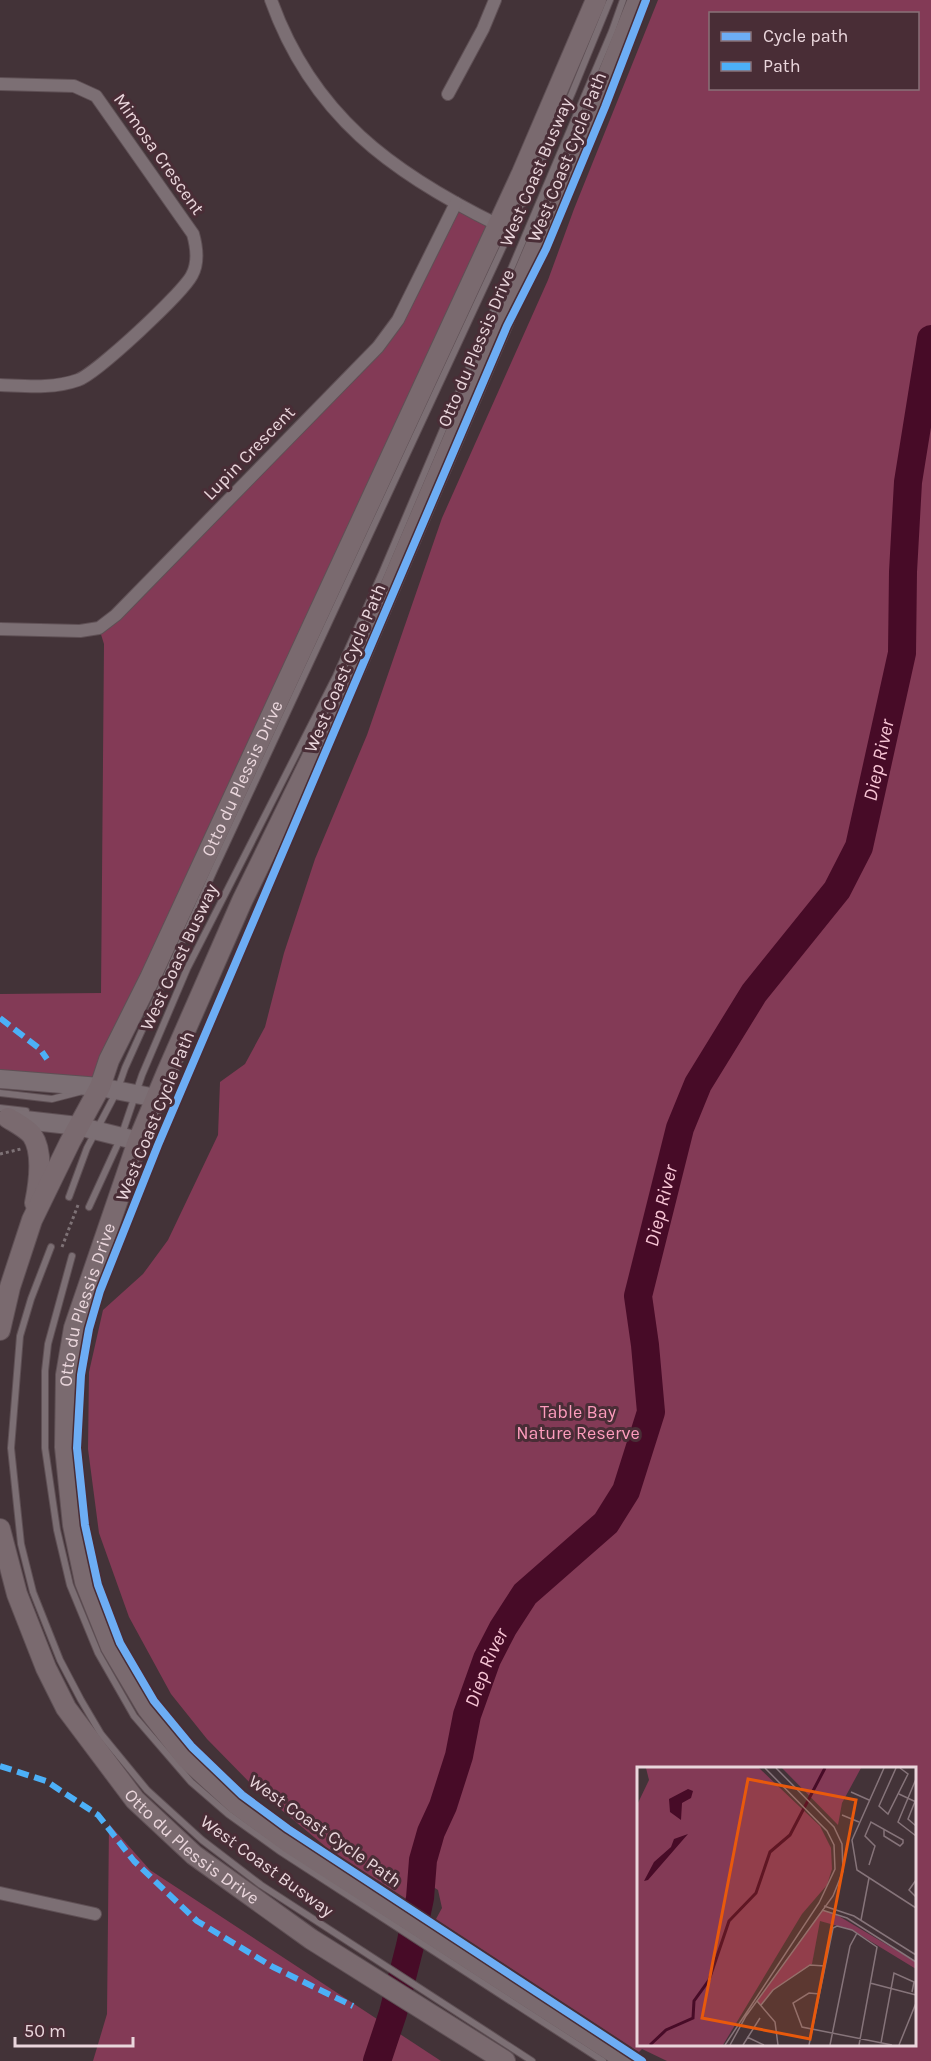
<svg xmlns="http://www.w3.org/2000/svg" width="931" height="2061" font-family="Karla,sans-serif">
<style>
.green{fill:#833a56;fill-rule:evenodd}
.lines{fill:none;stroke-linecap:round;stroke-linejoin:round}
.river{stroke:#470b27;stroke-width:28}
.lane-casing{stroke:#5f5055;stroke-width:8}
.street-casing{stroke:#5f5055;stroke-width:14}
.secondary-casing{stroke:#5f5055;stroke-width:20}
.primary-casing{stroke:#5f5055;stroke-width:22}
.path{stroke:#7e7276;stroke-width:3;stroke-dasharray:3 3;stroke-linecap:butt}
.lane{stroke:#7c6f74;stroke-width:6}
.street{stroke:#7c6f74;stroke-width:12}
.secondary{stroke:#7c6f74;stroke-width:18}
.primary{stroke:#7a6a6f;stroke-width:20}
.quiet{stroke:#4cb0f7;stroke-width:6;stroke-dasharray:12 6;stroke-linecap:butt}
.cycleway-casing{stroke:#492d36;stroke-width:11}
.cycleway{stroke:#6dadf4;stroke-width:8}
.labels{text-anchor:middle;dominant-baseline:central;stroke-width:6;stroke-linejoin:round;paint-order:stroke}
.street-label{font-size:18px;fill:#ead6dc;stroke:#492d36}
.park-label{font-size:18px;fill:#fd9cbd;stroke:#492d36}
.water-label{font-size:20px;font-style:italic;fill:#f8c5d5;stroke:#492d36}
.inset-river{fill:none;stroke:#470b27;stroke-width:3}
.inset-road{fill:none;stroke:#86747a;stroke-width:1.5}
.view{fill:#e8590c;fill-opacity:0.15;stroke:#e8590c;stroke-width:3}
.inset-edge{fill:none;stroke:#ead6dc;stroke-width:3}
</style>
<rect width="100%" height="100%" fill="#433338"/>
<!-- green -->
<g class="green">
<path d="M 658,0 L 931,0 L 931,2061 L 667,2061 L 642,2049 L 639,2052 L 436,1919 L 442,1908 L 438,1890 L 413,1874 L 411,1902 L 326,1847 L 255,1788 L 207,1739 L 171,1694 L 129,1617 L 99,1533 L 88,1449 L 89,1372 L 103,1310 L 143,1274 L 168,1240 L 218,1135 L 220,1082 L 245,1064 L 265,1027 L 284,953 L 315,859 L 367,735 L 442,518 L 548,280 L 574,209 ZM 710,14 L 918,14 L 918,88 L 710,88 ZM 638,1768 L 914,1768 L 914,2044 L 638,2044 Z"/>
<polygon points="456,203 498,225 100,1087 0,1079 0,994 101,993 104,644 99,628 378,347"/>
<polygon points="109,1824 150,1870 441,2061 93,2061 107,2014"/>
</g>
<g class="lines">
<!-- river -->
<path class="river" id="s1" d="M 377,2061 L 393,2013 L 410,1946 L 420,1898 L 423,1860 L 431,1832 L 443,1806 L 459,1756 L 467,1715 L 487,1659 L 503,1628 L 525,1594 L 606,1523 L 626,1491 L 651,1412 L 645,1345 L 638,1296 L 680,1128 L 698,1084 L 754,993 L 837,890 L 859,847 L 902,653 L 903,572 L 908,482 L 931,339"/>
<defs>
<g id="lane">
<polyline points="0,1093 52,1099 79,1092"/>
<polyline points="0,1108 26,1111"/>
<polyline points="69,1197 87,1148 117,1091 125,1068 215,868 508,236 572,93 610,0"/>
<polyline points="89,1207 121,1137 142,1075 187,969 336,676 382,573 612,31 623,0"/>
<polyline points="51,1247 31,1299 20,1336 11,1448 21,1544 33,1592 60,1660 81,1700 101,1734 147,1790 202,1840 261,1885 532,2061"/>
<polyline points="72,1256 48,1344 45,1371 45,1448 57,1530 70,1585 98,1653 134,1716 191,1782 228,1814 281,1852 603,2061"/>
</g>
<g id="street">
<path d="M 271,0 C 312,115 392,173 498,225"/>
<path d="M 0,84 L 74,86 L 96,96 L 193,234 C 197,248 199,262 192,275 C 182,294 97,373 78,380 C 53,389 26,386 0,385"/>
<polyline points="448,94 483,29 495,0"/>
<polyline points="0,629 80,631 99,628 116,615 378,347 398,320 456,203"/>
<polyline points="0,1893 95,1914"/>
</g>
<g id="secondary">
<polyline points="0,1079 100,1087 156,1098"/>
<polyline points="7,1118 78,1126 138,1141"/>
</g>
<g id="primary">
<path d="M 8,1118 C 16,1123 26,1128 32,1135 C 44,1153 39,1183 35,1203"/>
<path id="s2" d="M 0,1330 L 10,1287 L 32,1220 L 70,1142 L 100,1087 L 109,1060 L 150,978 L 522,173 L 596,0"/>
<path id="s3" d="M 0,1529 L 17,1594 L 46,1668 L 66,1708 L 135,1800 L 194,1855 L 311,1939 L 505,2061"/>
<path id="s4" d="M 627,2061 L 288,1842 L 236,1804 L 187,1759 L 147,1708 L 111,1647 L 85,1582 L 73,1525 L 65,1447 L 66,1375 L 74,1328 L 138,1141 L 167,1072 L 242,901 L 356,667 L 597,102 L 638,0"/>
</g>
</defs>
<!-- lane casing -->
<use href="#lane" class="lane-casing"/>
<!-- street casing -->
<use href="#street" class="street-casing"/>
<!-- secondary casing -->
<use href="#secondary" class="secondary-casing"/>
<!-- primary casing -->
<use href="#primary" class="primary-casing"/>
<!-- path -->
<g class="path">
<polyline points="0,1154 21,1149"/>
<polyline points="62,1247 78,1205"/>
</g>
<!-- lane -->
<use href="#lane" class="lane"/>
<!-- street -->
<use href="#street" class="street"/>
<!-- secondary -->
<use href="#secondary" class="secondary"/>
<!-- primary -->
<use href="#primary" class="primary"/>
<!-- quiet -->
<g class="quiet">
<polyline points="0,1018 40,1049 47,1059"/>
<polyline points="0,1766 46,1781 98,1815 134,1861 197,1921 273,1967 353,2006"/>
</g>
<defs>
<polyline id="cycleway" points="642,2061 288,1829 242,1795 192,1747 154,1701 120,1643 98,1585 85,1525 77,1448 81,1375 89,1329 100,1291 158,1145 507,326 546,249 605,107 646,0"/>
</defs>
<!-- cycleway casing -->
<use href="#cycleway" class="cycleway-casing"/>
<!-- cycleway -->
<use href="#cycleway" class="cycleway"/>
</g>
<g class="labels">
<!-- street labels -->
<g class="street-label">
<text transform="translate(159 154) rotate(55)">Mimosa Crescent</text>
<text transform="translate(567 157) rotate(-68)">West Coast Cycle Path</text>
<text transform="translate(536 172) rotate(-67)">West Coast Busway</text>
<text transform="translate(476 348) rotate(-67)">Otto du Plessis Drive</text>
<text transform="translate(249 453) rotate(-46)">Lupin Crescent</text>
<text transform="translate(345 668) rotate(-67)">West Coast Cycle Path</text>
<text stroke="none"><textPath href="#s2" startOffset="604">Otto du Plessis Drive</textPath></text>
<text transform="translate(179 957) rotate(-65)">West Coast Busway</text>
<text transform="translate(155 1116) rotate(-68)">West Coast Cycle Path</text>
<text stroke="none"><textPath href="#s4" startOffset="1022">Otto du Plessis Drive</textPath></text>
<text transform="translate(325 1831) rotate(35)">West Coast Cycle Path</text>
<text stroke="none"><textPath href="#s3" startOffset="380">Otto du Plessis Drive</textPath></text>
<text transform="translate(267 1866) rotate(36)">West Coast Busway</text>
</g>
<!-- park labels -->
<g class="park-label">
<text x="578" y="1412">Table Bay<tspan x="578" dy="21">Nature Reserve</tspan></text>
</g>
<!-- water labels -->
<g class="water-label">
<text stroke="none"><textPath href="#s1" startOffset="1436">Diep River</textPath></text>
<text stroke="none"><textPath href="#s1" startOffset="932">Diep River</textPath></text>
<text stroke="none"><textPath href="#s1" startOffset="410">Diep River</textPath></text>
</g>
</g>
<!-- overview -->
<g transform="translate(637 1767)">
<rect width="279" height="279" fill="#433338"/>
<path d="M 9,1 L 122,1 L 183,59 L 194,81 L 195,102 L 190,118 L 165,147 L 86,278 L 0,278 L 0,38 L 12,13 ZM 145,1 L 224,1 L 205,36 L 201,58 ZM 185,143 L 200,148 L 279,195 L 279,202 L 215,163 L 183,154 L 175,197 L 136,223 L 124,238 L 120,234 Z" fill="#833a56"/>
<path d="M 51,22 L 56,24 L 54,31 L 45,36 L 44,53 L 33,45 L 32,32 ZM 51,67 L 11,113 L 7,114 L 17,95 L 34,80 L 37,72 Z" fill="#470b27"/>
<path class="inset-river" d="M 13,278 L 29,263 L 56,251 L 57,234 L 72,213 L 92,154 L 119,126 L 133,85 L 153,68 L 188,1"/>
<path class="inset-road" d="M 247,1 L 215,73 L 220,103 L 279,141M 259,1 L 242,39 L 251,47 L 271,7 L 263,1M 279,12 L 261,55 L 279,69M 214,25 L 232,33M 262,27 L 279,35M 279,32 L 271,52 L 279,59M 205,48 L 222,55M 232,98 L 238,79 L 228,69 L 234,55 L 266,73 L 266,76 L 263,79 L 247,69 L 247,63M 279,113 L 272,123 L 279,130M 187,139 L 217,149 L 279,188M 185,143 L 210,151 L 279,195M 224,153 L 232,111M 233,216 L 279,228M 183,227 L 172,226 L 156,236 L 165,260 L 255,278M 120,234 L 138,255 L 141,278M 124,238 L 136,223 L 173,198 L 188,199M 110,270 L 127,278M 244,276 L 257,206 L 277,215 L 275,225M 88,278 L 182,136 L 198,102 L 197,78 L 190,64 L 128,1M 93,278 L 109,249 L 196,129 L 206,104 L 205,77 L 197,60 L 139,1M 106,278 L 123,251M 172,278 L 196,161 L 200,159 L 215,163 L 240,180 L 222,278M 193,278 L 213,179 L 220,166M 262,278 L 279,236"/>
<path class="view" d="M 111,12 L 219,33 L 173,272 L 65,251 Z"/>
<rect width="279" height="279" class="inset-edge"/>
</g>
<!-- legend -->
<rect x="709" y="12" width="210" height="78" fill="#492d36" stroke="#897178" stroke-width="1.5"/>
<rect x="721" y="32" width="30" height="9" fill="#6dadf4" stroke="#897178" stroke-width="1.5"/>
<text x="763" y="42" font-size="18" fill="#ead6dc">Cycle path</text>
<rect x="721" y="62" width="30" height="9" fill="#4cb0f7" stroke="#897178" stroke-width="1.5"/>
<text x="763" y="72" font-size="18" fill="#ead6dc">Path</text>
<!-- scale -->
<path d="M15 2037v9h118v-9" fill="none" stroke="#ead6dc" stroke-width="3"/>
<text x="24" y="2037" font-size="18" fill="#ead6dc" stroke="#492d36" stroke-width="4.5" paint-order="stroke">50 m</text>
</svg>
